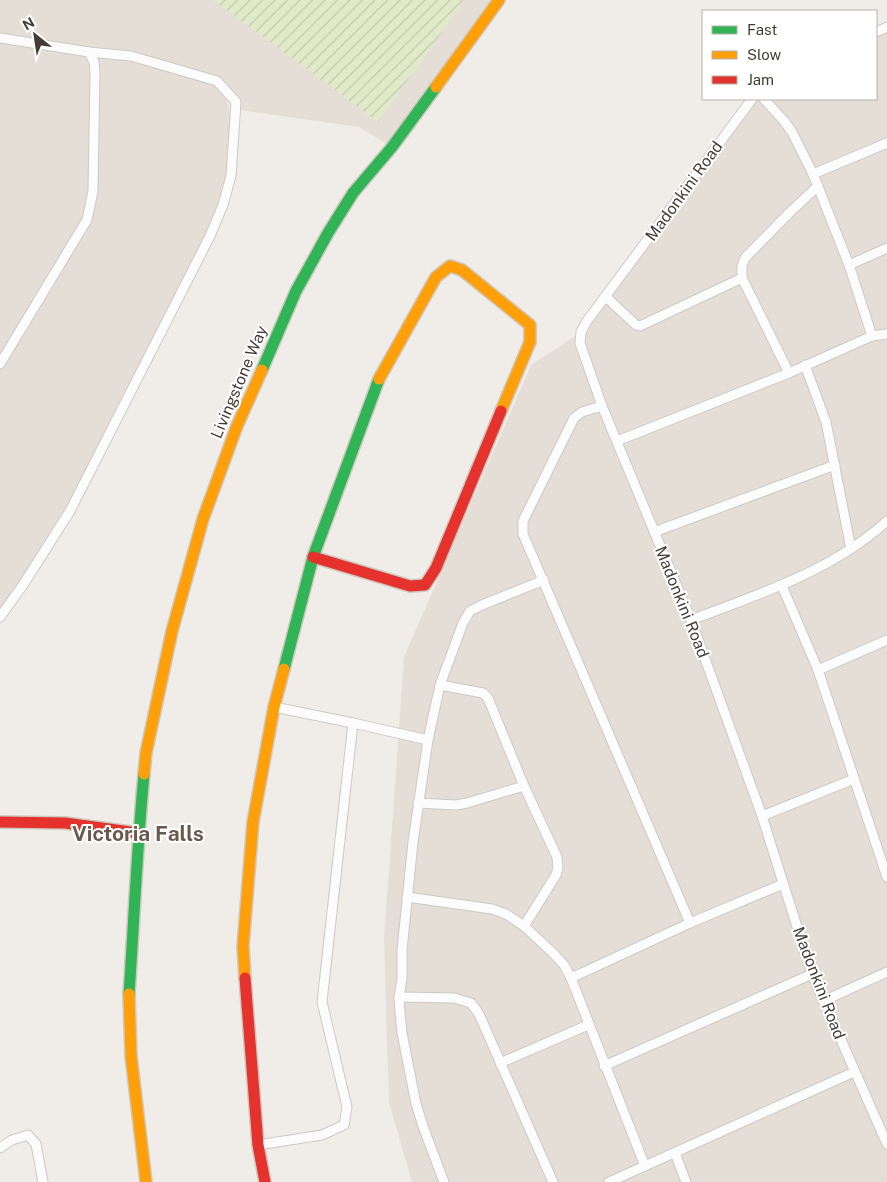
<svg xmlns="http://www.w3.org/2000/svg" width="887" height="1182" font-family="'Public Sans',sans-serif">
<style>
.residential{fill:#e4ded6}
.garden{fill:url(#garden-furrows)}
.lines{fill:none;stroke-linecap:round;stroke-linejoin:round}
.street-casing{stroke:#ccc9c5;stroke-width:11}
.fast-casing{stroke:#cec9c0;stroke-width:14}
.slow-casing{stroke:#cec9c0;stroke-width:14}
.jam-casing{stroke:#cec9c0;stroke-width:14}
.street{stroke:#fdfcfc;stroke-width:9}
.fast{stroke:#30b455;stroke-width:11}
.slow{stroke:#ff9f0a;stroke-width:11}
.jam{stroke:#e5322d;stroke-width:11}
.labels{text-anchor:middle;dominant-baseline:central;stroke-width:4;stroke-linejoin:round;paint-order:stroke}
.street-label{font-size:16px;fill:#453d35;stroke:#fff}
.district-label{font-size:21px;font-weight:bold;fill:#685a4c;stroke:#fff}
</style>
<defs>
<pattern id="garden-furrows" width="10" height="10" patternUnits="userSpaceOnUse" patternTransform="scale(1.25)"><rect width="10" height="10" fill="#e0eac9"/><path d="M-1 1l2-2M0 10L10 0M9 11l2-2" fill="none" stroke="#c2caad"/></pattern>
</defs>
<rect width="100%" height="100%" fill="#f0ede9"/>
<!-- residential -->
<g class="residential">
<polygon points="0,0 495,0 387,144 359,127 240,110 226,99 231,116 231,176 223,205 70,511 0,617"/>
<polygon points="887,31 887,1182 412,1182 389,1103 384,940 404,657 531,365 583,331 755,99 876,99 876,36"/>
</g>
<!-- garden -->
<polygon class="garden" points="213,0 465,0 378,122"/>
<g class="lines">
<defs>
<g id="street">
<polyline points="876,32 887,27"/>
<polyline points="0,38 89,52 131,56 217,81 236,102 231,176 223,205 210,236 70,511 23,585 0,617"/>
<polyline points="752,99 587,321 581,332 580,343 602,406 691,620 762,816 812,974 887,1144"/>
<polyline points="813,174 887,143"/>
<polyline points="849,265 887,248"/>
<polyline points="606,297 636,325 640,326 742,278"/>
<polyline points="872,336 887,334"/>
<polyline points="0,364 82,228 87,220 93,191 95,73 94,62 89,52"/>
<polyline points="805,365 826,422 851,549"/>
<polyline points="789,373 742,278 742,266 745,258 788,214 818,186"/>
<polyline points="602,406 582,412 574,418 523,521 523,534 690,923"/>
<polyline points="617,441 789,373 872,336 849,265 813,174 792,132 784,121 764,99"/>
<polyline points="654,532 835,465"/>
<polyline points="782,586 818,670 887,877"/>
<path d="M 691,620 C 759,594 832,571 887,521"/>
<polyline points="818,670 887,640"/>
<polyline points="440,685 483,693 488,698 524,786 557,857 558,868 556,875 524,926"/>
<polyline points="274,707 353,723 428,740"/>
<polyline points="418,803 456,805 467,803 524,786"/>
<polyline points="762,816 854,779"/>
<polyline points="407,897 492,909 506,914 524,926 553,953 564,965 571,978 645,1166"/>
<polyline points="571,978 690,923 783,884"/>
<polyline points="399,997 454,998 471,1003 479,1014 553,1182"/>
<polyline points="823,1001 887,972"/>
<polyline points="500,1063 588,1025"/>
<polyline points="604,1066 812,974"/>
<polyline points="258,1145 322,1135 344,1125 347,1107 322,1002 353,723"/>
<polyline points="0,1148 12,1140 28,1135 36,1144 43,1182"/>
<polyline points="675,1153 686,1182"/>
<polyline points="444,1182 424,1129 416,1104 402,1033 400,1013 399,997 402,979 402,950 413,842 428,740 440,685 463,623 470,611 482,605 544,580"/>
<polyline points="609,1182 854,1072"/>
</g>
<g id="fast">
<polyline points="262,370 296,291 328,233 353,193 392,147 436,87"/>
<polyline points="284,669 313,557 379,379"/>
<path d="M 129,994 C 134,921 137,847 144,774"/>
</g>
<g id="slow">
<polyline points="436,87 499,0"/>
<polyline points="379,379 436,277 450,266 462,270 530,325 530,342 501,411"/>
<polyline points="144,774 146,753 172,631 203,519 237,426 262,370"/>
<polyline points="245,978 243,946 253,822 274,707 284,669"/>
<polyline points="129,994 131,1056 146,1182"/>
</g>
<g id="jam">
<polyline points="313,557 410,586 425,585 436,568 501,411"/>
<polyline points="0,822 65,823 138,833"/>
<polyline points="245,978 258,1145 265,1182"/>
</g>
</defs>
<!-- street casing -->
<use href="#street" class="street-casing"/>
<!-- fast casing -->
<use href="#fast" class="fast-casing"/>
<!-- slow casing -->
<use href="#slow" class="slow-casing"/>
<!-- jam casing -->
<use href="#jam" class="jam-casing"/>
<!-- street -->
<use href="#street" class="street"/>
<!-- fast -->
<use href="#fast" class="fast"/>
<!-- slow -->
<use href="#slow" class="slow"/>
<!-- jam -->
<use href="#jam" class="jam"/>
</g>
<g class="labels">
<!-- street labels -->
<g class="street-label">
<text transform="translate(684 191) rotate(-54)">Madonkini Road</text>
<text transform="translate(239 382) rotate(-67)">Livingstone Way</text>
<text transform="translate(682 602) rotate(68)">Madonkini Road</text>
<text transform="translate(819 983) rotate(69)">Madonkini Road</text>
</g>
<!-- district labels -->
<g class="district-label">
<text x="138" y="833">Victoria Falls</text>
</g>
</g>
<!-- legend -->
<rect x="702" y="10" width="175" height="90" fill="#ffffff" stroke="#b5b1ae"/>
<rect x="712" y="26" width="25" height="8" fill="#30b455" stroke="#b5b1ae"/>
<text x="747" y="35" font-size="15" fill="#453d35">Fast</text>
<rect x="712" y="51" width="25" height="8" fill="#ff9f0a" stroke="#b5b1ae"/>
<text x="747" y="60" font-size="15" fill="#453d35">Slow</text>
<rect x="712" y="76" width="25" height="8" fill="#e5322d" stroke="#b5b1ae"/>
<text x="747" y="85" font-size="15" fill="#453d35">Jam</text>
<!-- north arrow -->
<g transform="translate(35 35) rotate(330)" stroke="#ffffff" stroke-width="4" paint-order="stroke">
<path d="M0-4L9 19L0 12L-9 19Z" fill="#453d35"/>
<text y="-8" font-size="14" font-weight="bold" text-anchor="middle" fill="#453d35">N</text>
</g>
</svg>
